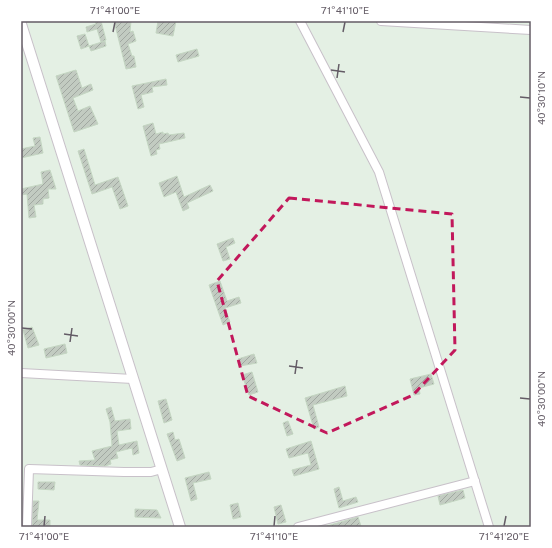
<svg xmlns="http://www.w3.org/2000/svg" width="552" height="548" font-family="'Public Sans',sans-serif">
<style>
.building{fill:url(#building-hatch);stroke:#c4d6c2}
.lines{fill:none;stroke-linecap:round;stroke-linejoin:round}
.minor-casing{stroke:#c8c1c9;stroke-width:10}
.tertiary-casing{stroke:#c8c1c9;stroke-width:12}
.minor{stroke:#fff;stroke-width:8}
.tertiary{stroke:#fff;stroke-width:10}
.marked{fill:none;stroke:#c2185b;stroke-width:3;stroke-dasharray:8 5;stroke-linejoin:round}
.ticks{fill:none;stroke:#645c66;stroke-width:1.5}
.neatline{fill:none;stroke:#645c66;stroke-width:1.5}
.ticks-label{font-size:10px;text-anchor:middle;fill:#645c66}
</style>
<defs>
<pattern id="building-hatch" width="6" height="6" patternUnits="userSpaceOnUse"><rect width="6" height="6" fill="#c2cbc1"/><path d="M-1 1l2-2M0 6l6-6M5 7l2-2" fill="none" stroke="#a1a8a1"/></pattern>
</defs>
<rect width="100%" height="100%" fill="#e4f0e4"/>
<!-- building -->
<g class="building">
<polygon points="95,21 101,21 106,40 101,42 97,29 87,32 86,27 96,24"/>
<polygon points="114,21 131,21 130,32 133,31 136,41 128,44 132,56 134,56 136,67 126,69"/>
<polygon points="158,21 176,21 173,36 156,33"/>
<polygon points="85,34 89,46 81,49 77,36"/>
<polygon points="105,41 106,46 91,51 89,46"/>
<polygon points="197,49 199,56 178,62 176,55"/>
<polygon points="76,70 82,88 91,84 93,90 73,98 78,111 90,106 98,124 74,132 56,76"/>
<polygon points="166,79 167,85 152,87 153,92 141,95 144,107 138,109 132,86"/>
<polygon points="153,123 156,134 163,132 163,134 168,133 169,135 184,133 185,138 159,144 160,149 156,150 157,154 151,156 143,126"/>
<polygon points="40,137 43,153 21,158 21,149 35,146 33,138"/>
<polygon points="84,149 95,185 118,177 128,206 120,209 112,187 92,194 78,151"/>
<polygon points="50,170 56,189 48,189 49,198 43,199 43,204 34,205 36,217 29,218 27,194 21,195 21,189 43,184 41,172"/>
<polygon points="177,176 184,197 210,185 213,191 187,203 189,208 183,211 176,192 164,197 159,183"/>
<polygon points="233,238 235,243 226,247 230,259 223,261 217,244"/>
<polygon points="220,281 227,301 239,297 241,303 225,308 230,322 223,325 209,285"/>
<polygon points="32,327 39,345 28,348 23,330"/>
<polygon points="65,344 67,353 46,358 44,349"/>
<polygon points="254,354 257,363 240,366 238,359"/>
<polygon points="252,372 258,392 249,395 242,375"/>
<polygon points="431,374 434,384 419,388 420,394 414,395 410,379"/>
<polygon points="345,386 347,396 313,405 319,427 314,429 305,398"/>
<polygon points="166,399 172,420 164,423 158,401"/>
<polygon points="111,407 115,421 130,419 131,429 117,431 119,445 137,441 139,453 133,455 132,448 116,452 118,458 110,460 111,464 105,466 80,465 79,461 95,460 92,451 112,446 110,422 106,409"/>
<polygon points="288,421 293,434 287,436 283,423"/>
<polygon points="173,432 175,440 179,439 185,458 177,461 167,434"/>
<polygon points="311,441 319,469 294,476 292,470 311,465 308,453 289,458 286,449"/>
<polygon points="209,472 211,479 193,483 197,499 191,501 185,478"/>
<polygon points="38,482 55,482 54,490 38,489"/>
<polygon points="339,487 343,501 356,497 358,502 339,508 334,489"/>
<polygon points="463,490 465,498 440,505 438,496"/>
<polygon points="33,501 39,501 37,520 50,520 50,527 32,527"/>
<polygon points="238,503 241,517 233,519 230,505"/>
<polygon points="281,505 286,522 278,524 274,507"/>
<polygon points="135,509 157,510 161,518 135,517"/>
<polygon points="358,517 361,526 327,527 327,526"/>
</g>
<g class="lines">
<defs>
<g id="minor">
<polyline points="300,21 379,172 489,527"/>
<polyline points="381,21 531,30"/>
<polyline points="21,373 133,379"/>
<polyline points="27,527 29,469 124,472 151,472 162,469"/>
<polyline points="298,527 475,481"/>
</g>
<polyline id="tertiary" points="21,24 180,527"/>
</defs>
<!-- minor casing -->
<use href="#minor" class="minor-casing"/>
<!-- tertiary casing -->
<use href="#tertiary" class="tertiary-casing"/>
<!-- minor -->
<use href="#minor" class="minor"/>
<!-- tertiary -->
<use href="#tertiary" class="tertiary"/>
</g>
<!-- marked area -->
<path class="marked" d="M 289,198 L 452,214 L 455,350 L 413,395 L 327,433 L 248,396 L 217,281 Z"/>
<!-- ticks -->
<path class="ticks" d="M 113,32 L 115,22M 343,32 L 345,22M 331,70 L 345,72M 337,78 L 339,64M 520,97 L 530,98M 22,328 L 32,329M 64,334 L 78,336M 70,342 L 72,328M 289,366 L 303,368M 295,374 L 297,360M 520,398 L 530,399M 44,526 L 45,516M 274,526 L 275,516M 504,526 L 506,516"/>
<!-- border -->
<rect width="552" height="548" fill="none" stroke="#ffffff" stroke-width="44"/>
<rect x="22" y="22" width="508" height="504" class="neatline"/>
<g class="ticks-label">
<text x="115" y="14">71°41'00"E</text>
<text x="345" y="14">71°41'10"E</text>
<text transform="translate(541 98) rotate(-90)" y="4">40°30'10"N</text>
<text transform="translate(11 328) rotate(-90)" y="4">40°30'00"N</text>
<text transform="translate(541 399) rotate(-90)" y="4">40°30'00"N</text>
<text x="44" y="540">71°41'00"E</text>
<text x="274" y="540">71°41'10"E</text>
<text x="504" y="540">71°41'20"E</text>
</g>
</svg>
